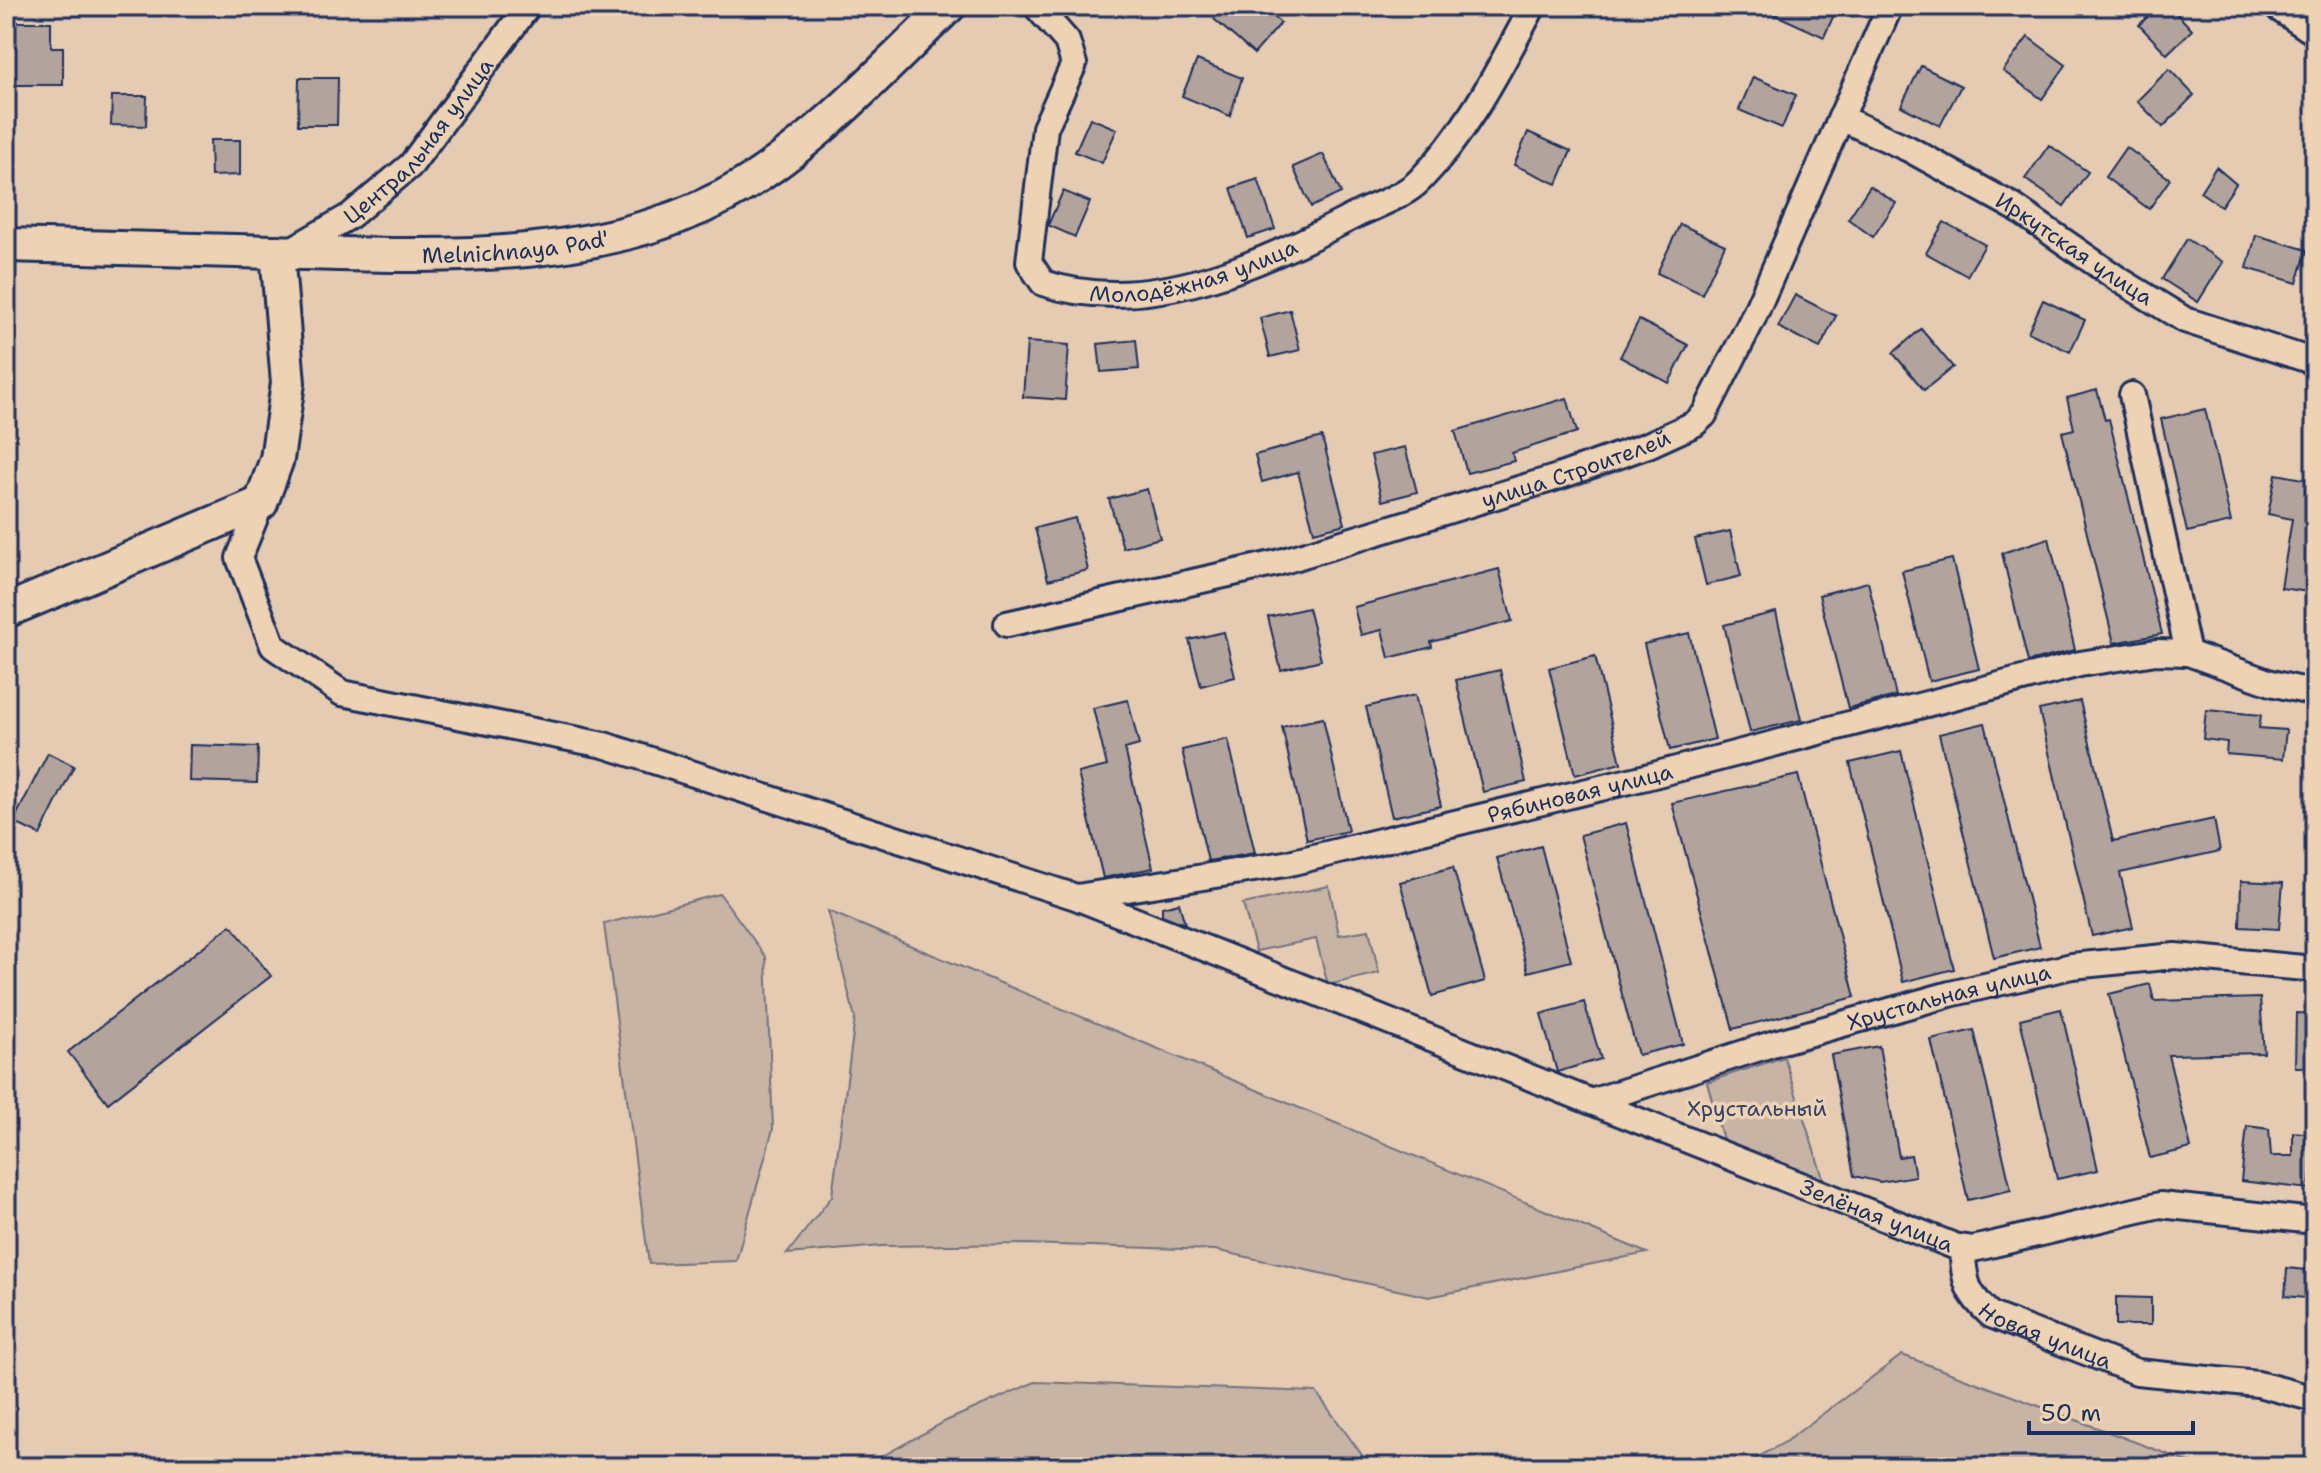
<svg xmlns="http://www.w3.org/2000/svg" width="2321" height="1473" font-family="'Shantell Sans',sans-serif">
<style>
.green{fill:#c7b4a5;stroke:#717282;stroke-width:2}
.building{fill:#b2a49c;stroke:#1b2f5e;stroke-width:2}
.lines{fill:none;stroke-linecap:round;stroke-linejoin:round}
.minor-casing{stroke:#1b2f5e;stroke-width:30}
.tertiary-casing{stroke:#1b2f5e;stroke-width:38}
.minor{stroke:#edd2b4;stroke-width:24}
.tertiary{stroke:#edd2b4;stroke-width:32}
.labels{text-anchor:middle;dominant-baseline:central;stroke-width:7;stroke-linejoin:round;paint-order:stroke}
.street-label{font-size:22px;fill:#1b2f5e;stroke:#edd2b4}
.park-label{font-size:22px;fill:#354369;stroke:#edd2b4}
</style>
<rect width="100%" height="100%" fill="#e5cbb1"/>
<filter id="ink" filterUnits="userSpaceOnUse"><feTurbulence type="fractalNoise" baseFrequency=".0125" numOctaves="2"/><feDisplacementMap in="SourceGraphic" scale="16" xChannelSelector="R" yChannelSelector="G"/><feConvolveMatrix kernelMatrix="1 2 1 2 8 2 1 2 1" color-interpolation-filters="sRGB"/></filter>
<g filter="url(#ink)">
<!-- green -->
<g class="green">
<polygon points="1329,886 1339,935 1369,930 1379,973 1328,985 1316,939 1256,951 1243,904"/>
<polygon points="720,894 766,957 773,1129 736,1261 649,1264 604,924"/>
<polygon points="828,911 1647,1253 1429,1297 1215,1250 1025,1244 882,1246 787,1254 832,1196 855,1018"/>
<polygon points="1784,1057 1824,1181 1723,1140 1707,1082"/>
<polygon points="1902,1355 2202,1467 1740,1467 1785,1442"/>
<polygon points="1035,1382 1316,1392 1362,1455 1356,1467 863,1467 946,1421"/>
</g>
<!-- building -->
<g class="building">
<polygon points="1224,6 1261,6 1281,23 1254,54 1214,19"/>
<polygon points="1756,6 1838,6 1824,37"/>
<polygon points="2159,6 2170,6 2192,30 2167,54 2139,25"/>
<polygon points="15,22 51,22 51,47 63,47 63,85 15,85"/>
<polygon points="2028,37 2066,65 2042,99 2003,71"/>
<polygon points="1197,60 1242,78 1230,116 1182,96"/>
<polygon points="1921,66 1961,86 1940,126 1901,106"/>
<polygon points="2169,69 2194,95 2163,127 2137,101"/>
<polygon points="1753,77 1796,95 1782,128 1739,110"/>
<polygon points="299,78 338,78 337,125 298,125"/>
<polygon points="112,96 147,96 146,126 111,125"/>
<polygon points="1090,118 1117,129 1102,163 1075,152"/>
<polygon points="1528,132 1571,151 1557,184 1514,165"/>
<polygon points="210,140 240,140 240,175 211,176"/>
<polygon points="2049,145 2088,172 2064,206 2025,179"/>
<polygon points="2126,147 2170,179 2149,209 2105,177"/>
<polygon points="1323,154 1341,193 1311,207 1293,167"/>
<polygon points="2216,167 2236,184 2221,206 2200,192"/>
<polygon points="1258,179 1275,229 1248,238 1231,188"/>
<polygon points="1870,186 1896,203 1873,237 1848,219"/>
<polygon points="1063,191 1090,202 1075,237 1048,225"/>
<polygon points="1944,222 1985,245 1967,276 1926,253"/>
<polygon points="1680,224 1725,245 1702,294 1657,273"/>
<polygon points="2256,235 2307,250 2297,283 2247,268"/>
<polygon points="2187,239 2223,262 2198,302 2162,279"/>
<polygon points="1795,295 1836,316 1820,348 1778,327"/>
<polygon points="2043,300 2085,320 2070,352 2028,332"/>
<polygon points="1290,310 1300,350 1270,357 1260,318"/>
<polygon points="1639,320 1688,345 1669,383 1620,357"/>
<polygon points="1921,329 1953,367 1924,390 1893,353"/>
<polygon points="1136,340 1139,369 1101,372 1098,344"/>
<polygon points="1027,342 1069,345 1065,400 1023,397"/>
<polygon points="2097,390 2105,420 2109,419 2162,634 2114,643 2062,432 2074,429 2067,398"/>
<polygon points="1567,398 1577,432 1512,453 1514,461 1467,473 1455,431"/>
<polygon points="2205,409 2231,522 2187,532 2161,419"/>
<polygon points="1322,437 1345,524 1314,532 1298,472 1262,482 1255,455"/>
<polygon points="1405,447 1417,492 1382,501 1371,455"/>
<polygon points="2276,474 2315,481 2315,593 2281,588 2292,519 2268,514"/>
<polygon points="1147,489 1160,538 1123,548 1109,499"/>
<polygon points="1075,518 1088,570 1048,580 1035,528"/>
<polygon points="1730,531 1741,576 1706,585 1695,539"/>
<polygon points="2049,538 2075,650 2028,662 2002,553"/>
<polygon points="1952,559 1979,669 1929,681 1902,571"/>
<polygon points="1499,569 1512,621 1431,642 1432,647 1389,658 1382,630 1361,635 1354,607"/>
<polygon points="1868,582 1896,696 1848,708 1819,595"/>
<polygon points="1308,608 1321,660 1281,670 1268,617"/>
<polygon points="1776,612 1801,720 1750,732 1724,625"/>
<polygon points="1224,632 1235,677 1201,686 1189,640"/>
<polygon points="1689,633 1715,739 1670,750 1644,644"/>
<polygon points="1595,656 1621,763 1575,775 1549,668"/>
<polygon points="1500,670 1526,782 1483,792 1456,680"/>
<polygon points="1415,695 1441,806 1392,817 1366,707"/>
<polygon points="1128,700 1139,745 1125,749 1153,868 1103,878 1078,773 1107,766 1093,708"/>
<polygon points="2080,701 2113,841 2214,819 2220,851 2120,873 2133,927 2092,936 2039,710"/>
<polygon points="2206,710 2261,715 2259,728 2286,730 2283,759 2226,754 2227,742 2203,739"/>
<polygon points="1323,718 1348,831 1307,840 1282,727"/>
<polygon points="1985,723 2040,947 1994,958 1939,734"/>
<polygon points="1228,739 1255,853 1208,861 1182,750"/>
<polygon points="190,745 258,747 257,783 189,781"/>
<polygon points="1901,751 1954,969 1903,982 1850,763"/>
<polygon points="48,753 74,766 40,835 13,822"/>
<polygon points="1798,775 1855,997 1733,1029 1672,803"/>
<polygon points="1626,823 1683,1044 1638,1055 1580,835"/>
<polygon points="1541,846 1571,961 1528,972 1497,858"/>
<polygon points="1453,867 1485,981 1432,996 1400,882"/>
<polygon points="2241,881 2283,883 2279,929 2240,927"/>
<polygon points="1179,903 1185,924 1162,915 1162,907"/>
<polygon points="231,925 271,976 108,1103 68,1052"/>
<polygon points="2150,984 2154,1001 2260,998 2264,1053 2168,1055 2191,1148 2150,1158 2109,994"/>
<polygon points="1584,1002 1601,1059 1557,1072 1541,1014"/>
<polygon points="2061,1009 2098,1170 2057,1179 2020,1019"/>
<polygon points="2296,1013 2315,1014 2315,1067 2295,1067"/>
<polygon points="1974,1030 2011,1190 1968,1200 1931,1040"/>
<polygon points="1879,1046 1899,1157 1911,1155 1915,1176 1880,1182 1854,1176 1831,1055"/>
<polygon points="2247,1126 2269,1129 2271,1156 2293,1156 2293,1132 2315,1134 2309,1189 2241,1181"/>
<polygon points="2287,1268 2315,1271 2315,1299 2285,1296"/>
<polygon points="2116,1297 2151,1298 2151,1325 2116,1325"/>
</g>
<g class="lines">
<defs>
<g id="minor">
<path id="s1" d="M 1036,6 L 1067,41 L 1074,64 L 1045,128 L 1029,262 L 1043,283 C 1149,318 1263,263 1356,215 C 1376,205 1405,196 1420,180 C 1469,130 1500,67 1533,6"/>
<polyline points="2275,6 2315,33"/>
<path id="s2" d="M 1841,118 L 1909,149 L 2014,207 L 2118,279 L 2185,320 L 2315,362"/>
<path id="s3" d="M 288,252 L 350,216 L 411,165 L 528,6"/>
<polyline points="2132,395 2188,653"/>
<path id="s4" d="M 261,503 L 239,558 L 273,646 L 342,693 L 604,745 L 1076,897 L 1954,1246 L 1973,1249 L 2160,1205 L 2315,1221"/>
<path id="s5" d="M 1007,624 L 1277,563 L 1558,477 L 1648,445 L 1694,424 L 1704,415 L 1753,318 L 1890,6"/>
<path id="s6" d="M 1077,897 L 1285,864 L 1646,777 L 2080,664 L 2156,652 L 2188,653 L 2271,683 L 2315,693"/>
<path id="s7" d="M 1594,1101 L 1775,1043 L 1950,994 L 2072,966 L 2175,956 L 2315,969"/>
<path id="s8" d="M 1962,1248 C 1965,1282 1965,1292 1991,1315 L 2137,1372 L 2258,1384 L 2315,1399"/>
</g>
<g id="tertiary">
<path id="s9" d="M 6,245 C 95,247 183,250 272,252 C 426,256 607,268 744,185 C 820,138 885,67 949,6"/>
<polyline points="6,611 261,503 277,459 288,383 277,252"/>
</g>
</defs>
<!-- minor casing -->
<use href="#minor" class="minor-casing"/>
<!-- tertiary casing -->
<use href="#tertiary" class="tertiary-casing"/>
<!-- minor -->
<use href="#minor" class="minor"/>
<!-- tertiary -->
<use href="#tertiary" class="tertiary"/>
</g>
</g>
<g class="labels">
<!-- street labels -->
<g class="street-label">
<text stroke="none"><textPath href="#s3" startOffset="174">Центральная улица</textPath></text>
<text stroke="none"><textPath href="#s9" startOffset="510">Melnichnaya Pad'</textPath></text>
<text stroke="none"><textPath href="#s2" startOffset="268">Иркутская улица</textPath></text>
<text stroke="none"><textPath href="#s1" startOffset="456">Молодёжная улица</textPath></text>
<text stroke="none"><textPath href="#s5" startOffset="590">улица Строителей</textPath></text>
<text stroke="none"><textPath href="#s6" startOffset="514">Рябиновая улица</textPath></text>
<text stroke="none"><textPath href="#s7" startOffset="370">Хрустальная улица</textPath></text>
<text stroke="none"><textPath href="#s4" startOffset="1862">Зелёная улица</textPath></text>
<text stroke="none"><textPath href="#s8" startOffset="134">Новая улица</textPath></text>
</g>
<!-- park labels -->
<g class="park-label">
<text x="1757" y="1108">Хрустальный</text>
</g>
</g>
<!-- margin -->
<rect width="2321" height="1473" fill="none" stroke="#edd2b4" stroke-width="32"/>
<rect x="16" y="16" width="2289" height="1441" fill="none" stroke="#1b2f5e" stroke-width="3" filter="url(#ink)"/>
<!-- scale -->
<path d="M2029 1421v12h164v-12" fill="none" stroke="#1b2f5e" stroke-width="4"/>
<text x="2041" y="1421" font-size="24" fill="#1b2f5e" stroke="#edd2b4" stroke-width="6" paint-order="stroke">50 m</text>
</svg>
